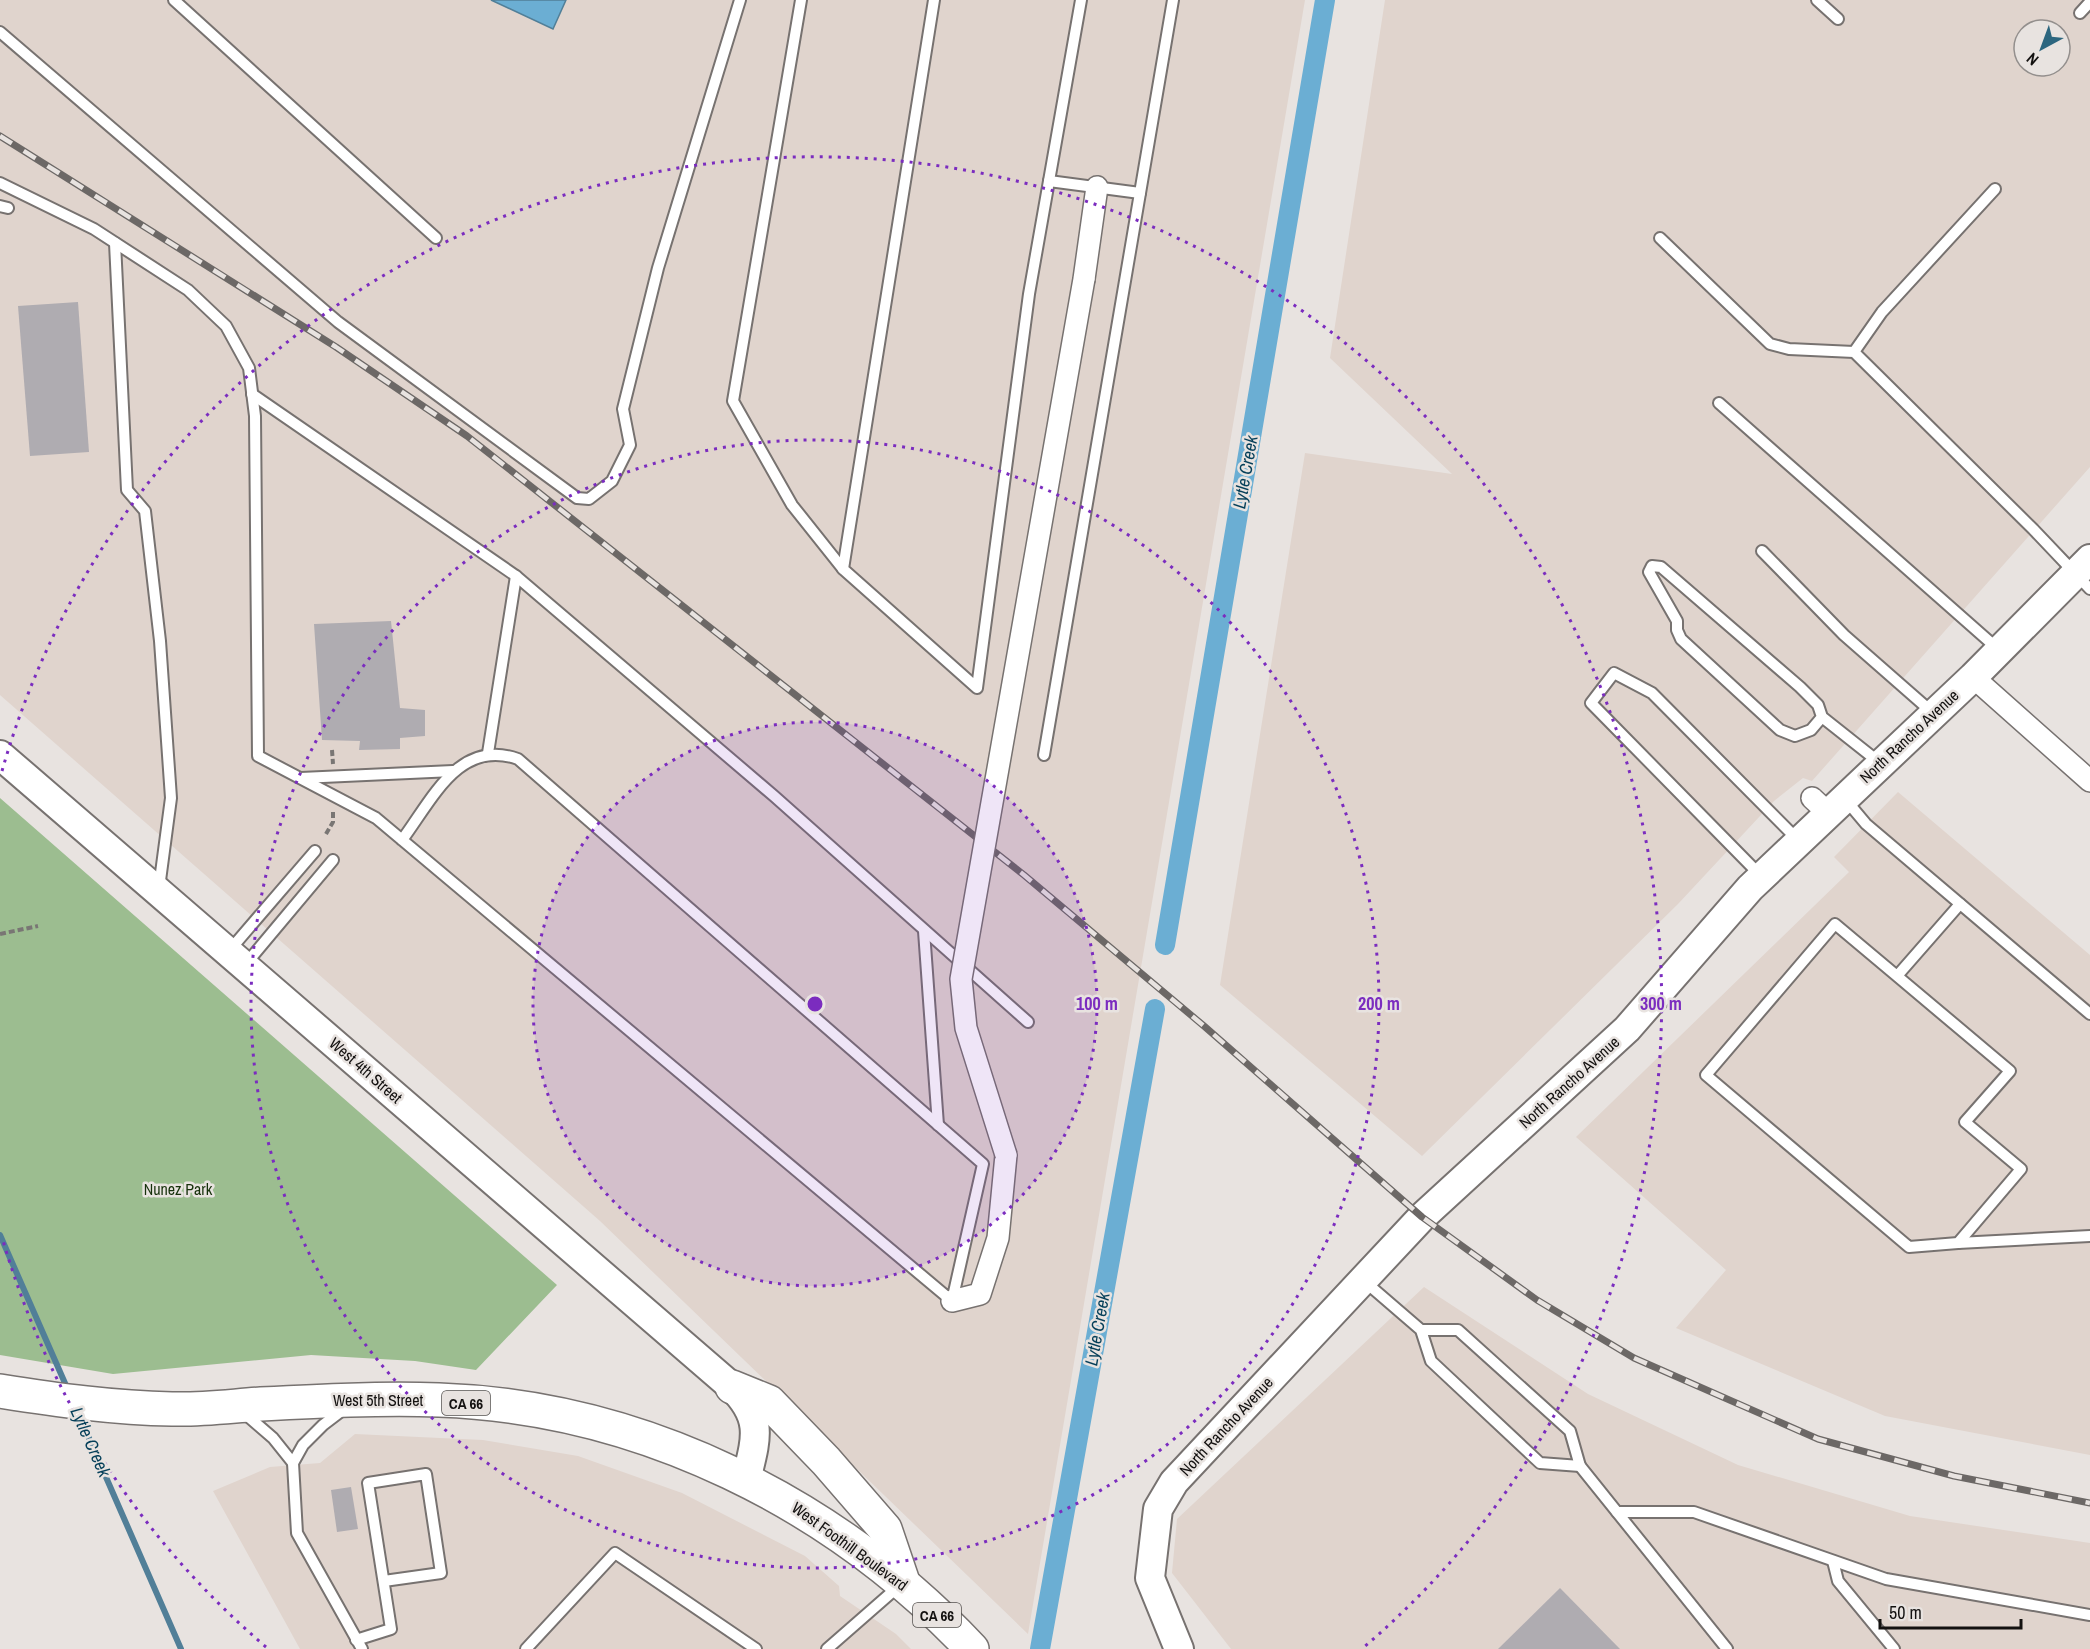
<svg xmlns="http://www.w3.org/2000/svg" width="2090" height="1649" font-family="'Archivo Narrow',sans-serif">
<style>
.built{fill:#e0d4cd;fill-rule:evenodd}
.green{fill:#9cbd90}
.water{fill:#6baed3;stroke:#517f98;stroke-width:1.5}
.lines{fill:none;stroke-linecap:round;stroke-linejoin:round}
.stream{stroke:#517f98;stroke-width:6}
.canal{stroke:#6baed3;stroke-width:20}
.building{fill:#afacb1}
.lane-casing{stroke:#777270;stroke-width:14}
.street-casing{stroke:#777270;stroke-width:24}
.secondary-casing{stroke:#777270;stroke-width:32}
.primary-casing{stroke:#777270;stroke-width:36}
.path{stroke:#797674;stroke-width:4;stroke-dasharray:6 3;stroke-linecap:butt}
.lane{stroke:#fff;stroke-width:10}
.street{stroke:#fff;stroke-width:21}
.secondary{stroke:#fff;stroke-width:28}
.primary{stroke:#fff;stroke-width:33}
.rail-casing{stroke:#6c6866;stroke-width:7}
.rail{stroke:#e8e3e0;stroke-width:4.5;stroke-dasharray:14;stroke-linecap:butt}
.street-bridge-casing{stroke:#777270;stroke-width:24;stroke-linecap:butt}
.street-bridge{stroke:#fff;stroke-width:21}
.ring{fill:none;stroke:#7b2cbf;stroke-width:3;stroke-dasharray:3 6}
.labels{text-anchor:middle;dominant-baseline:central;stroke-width:5;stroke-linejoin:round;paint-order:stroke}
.shield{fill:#e8e3e0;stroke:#53504e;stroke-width:1.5}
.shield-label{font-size:15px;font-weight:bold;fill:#131110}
.street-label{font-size:16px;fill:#131110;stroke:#e8e3e0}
.park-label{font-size:16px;fill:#16310b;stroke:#e8e3e0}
.water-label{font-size:18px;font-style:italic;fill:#053f59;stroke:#e8e3e0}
.centre{fill:#7b2cbf;stroke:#e8e3e0;stroke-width:3}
.ring-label{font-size:18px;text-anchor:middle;font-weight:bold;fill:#7b2cbf;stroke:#e8e3e0;stroke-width:5;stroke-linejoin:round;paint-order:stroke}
</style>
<rect width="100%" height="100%" fill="#e8e3e0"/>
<!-- built -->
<g class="built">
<polygon points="0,0 1305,0 1028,1634 600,1221 0,695"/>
<path d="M 1385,0 L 2090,0 L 2090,467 L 1812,781 L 1803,778 L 1774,801 L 1678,904 L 1422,1156 L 1220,985 L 1305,453 L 1452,474 L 1330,358 ZM 2024,30 L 2060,30 L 2060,66 L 2024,66 Z"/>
<polygon points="1898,792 2090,955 2090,1455 1885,1416 1676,1328 1726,1270 1576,1137 1849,872 1834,857"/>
<polygon points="1424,1287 1588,1394 1738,1465 1910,1516 2090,1543 2090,1649 1231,1649 1172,1573 1177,1519"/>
<polygon points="355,1434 483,1440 578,1456 682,1493 805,1556 839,1586 840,1596 896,1634 911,1649 300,1649 213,1491 270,1467 320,1463"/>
</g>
<!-- green -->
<polygon class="green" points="0,798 557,1285 476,1370 415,1361 311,1355 113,1374 0,1355"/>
<!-- water -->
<polygon class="water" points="491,0 566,0 553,29"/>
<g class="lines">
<!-- stream -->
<g class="stream">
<polyline points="0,1235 68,1390"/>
<polyline points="78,1413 181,1649"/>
</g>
<!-- canal -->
<g class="canal">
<polyline points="1165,945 1325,0"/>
<polyline points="1040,1649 1155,1009"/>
</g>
</g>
<!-- building -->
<g class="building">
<polygon points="78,302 89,452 30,456 18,306"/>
<polygon points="391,621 400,708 425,710 425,736 400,738 400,749 359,750 360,741 322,740 314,624"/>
<polygon points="351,1487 358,1529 337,1532 331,1490"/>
<polygon points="1560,1588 1620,1649 1498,1649"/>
</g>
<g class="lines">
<defs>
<g id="lane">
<polyline points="174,0 436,238"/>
<polyline points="801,0 733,401 792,505 843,569"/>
<polyline points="934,0 843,569 977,688 1029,294 1081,0"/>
<polyline points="1817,0 1838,19"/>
<polyline points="2080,13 2090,2"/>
<polyline points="0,32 338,322 577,498 589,499 612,481 630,445 623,409 658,268 740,0"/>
<polyline points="1049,181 1140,193"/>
<path d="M 0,183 L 94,229 L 188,290 L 226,326 L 249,368 L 255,416 L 258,756 L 376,818 L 952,1301 L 983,1164 L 518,759 C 459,738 432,800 402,840"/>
<polyline points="0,206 8,208"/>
<polyline points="1660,238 1770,344 1789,349 1854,352 2033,529 2090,589"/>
<polyline points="115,243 127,490 145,511 160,641 171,798 159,888"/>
<polyline points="1854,352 1882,312 1995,189"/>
<polyline points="252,394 516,576 774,796 1028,1022"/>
<polyline points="1719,403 1999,650"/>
<polyline points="1762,551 1844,635 1933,713"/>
<polyline points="1822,717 1811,730 1795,736 1780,730 1681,639 1677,630 1677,621 1649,572 1652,566 1661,567 1800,687 1818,705 1822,717 1880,763"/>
<polyline points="488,753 516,576"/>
<polyline points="1044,755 1173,0"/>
<polyline points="301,778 453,771"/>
<polyline points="1845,799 1866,824 2090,1014"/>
<polyline points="1762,877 1591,703 1614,673 1652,693 1799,841"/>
<polyline points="924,931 938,1125"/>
<polyline points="229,951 315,851"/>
<polyline points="245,965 333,860"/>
<polyline points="1897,976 2010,1071 1965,1122 2021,1169 1958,1243 1909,1247 1706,1075 1835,924 1897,976 1960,904"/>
<polyline points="1958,1243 2090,1236"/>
<polyline points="1363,1280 1421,1330 1431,1361 1540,1463 1580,1466 1570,1431 1458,1330 1421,1330"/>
<polyline points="344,1409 323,1425 303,1445 293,1463 297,1533 362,1649"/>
<polyline points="243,1412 273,1438 293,1463"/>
<polyline points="1580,1466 1727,1649"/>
<polyline points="1617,1512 1694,1512 1886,1579 2090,1615"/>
<polyline points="1833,1561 1838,1581 1894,1649"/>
<polyline points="356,1640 391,1629 368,1483 426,1474 441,1573 384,1581"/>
<polyline points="526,1649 615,1553 756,1649"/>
<polyline points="827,1649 899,1586"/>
</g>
<g id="street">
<polyline points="1084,279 1097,187"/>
<polyline points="1973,677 2090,781"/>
<polyline points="1812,798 1828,813"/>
<polyline points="952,1301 980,1294 998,1238 1006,1155"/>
</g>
<g id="secondary">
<path d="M 0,755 L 732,1387 C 764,1419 756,1439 746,1480"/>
<polyline points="1179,1649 1150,1578 1158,1509 1174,1482 1422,1217 1627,1029 1750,888 1973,677 2090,559"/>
</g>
<g id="primary">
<polyline points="732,1387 769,1402 826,1461 885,1529 903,1582"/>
<path d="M 0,1391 C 57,1400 114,1408 172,1409 C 201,1410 231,1406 261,1404 C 320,1401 380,1398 439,1400 C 642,1407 834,1503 972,1649"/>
</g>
</defs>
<!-- lane casing -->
<use href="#lane" class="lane-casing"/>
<!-- street casing -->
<use href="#street" class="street-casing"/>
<!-- secondary casing -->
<use href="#secondary" class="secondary-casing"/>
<!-- primary casing -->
<use href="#primary" class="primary-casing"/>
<!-- path -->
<g class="path">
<polyline points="332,750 333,764"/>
<polyline points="326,834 333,822 333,811"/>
<polyline points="0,934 38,926"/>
</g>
<!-- lane -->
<use href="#lane" class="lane"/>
<!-- street -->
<use href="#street" class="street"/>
<!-- secondary -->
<use href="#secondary" class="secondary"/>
<!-- primary -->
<use href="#primary" class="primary"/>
<defs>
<polyline id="rail" points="0,136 336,347 467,436 1024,875 1204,1026 1422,1217 1537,1300 1634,1358 1818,1439 1954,1476 2090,1503"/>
</defs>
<!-- rail casing -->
<use href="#rail" class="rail-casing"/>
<!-- rail -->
<use href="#rail" class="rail"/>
<defs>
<polyline id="street-bridge" points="1006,1155 966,1028 961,979 1084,279"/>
</defs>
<!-- street-bridge casing -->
<use href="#street-bridge" class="street-bridge-casing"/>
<!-- street-bridge -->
<use href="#street-bridge" class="street-bridge"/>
</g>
<!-- distance rings -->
<circle cx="815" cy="1004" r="282" fill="#7b2cbf" fill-opacity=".12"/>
<g class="ring">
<circle cx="815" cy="1004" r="282"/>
<circle cx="815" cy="1004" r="564"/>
<path d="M266 1647A846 846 0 0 1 2 1237M2 771A846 846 0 1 1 1364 1647"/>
</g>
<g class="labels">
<!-- shield labels -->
<g class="shield">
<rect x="442" y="1391" width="48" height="24" rx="4.5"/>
<rect x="913" y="1603" width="48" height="24" rx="4.5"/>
</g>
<g class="shield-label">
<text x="466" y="1403">CA 66</text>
<text x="937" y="1615">CA 66</text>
</g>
<!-- street labels -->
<g class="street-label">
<text transform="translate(1909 736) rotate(-43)">North Rancho Avenue</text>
<text transform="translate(366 1070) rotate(41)">West 4th Street</text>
<text transform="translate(1569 1082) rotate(-42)">North Rancho Avenue</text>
<text x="378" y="1400">West 5th Street</text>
<text transform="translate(1226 1426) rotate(-47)">North Rancho Avenue</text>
<text transform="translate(850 1546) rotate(36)">West Foothill Boulevard</text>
</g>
<!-- park labels -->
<g class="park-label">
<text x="178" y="1189">Nunez Park</text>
</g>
<!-- water labels -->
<g class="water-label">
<text transform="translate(1245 472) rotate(-80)">Lytle Creek</text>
<text transform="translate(1097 1329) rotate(-80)">Lytle Creek</text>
<text transform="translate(91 1442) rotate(66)">Lytle Creek</text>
</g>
</g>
<circle cx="815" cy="1004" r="9" class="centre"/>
<g class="ring-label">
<text x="1097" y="1010">100 m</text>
<text x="1379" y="1010">200 m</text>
<text x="1661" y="1010">300 m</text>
</g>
<!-- north arrow -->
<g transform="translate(2042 48) rotate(221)"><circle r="28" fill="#e8e3e0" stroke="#938f8d" stroke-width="1.5"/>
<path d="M0-4.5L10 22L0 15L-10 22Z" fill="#2c667f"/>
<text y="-9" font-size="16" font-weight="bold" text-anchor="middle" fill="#131110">N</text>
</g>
<!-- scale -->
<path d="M1880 1619v9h141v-9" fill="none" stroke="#131110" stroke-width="3"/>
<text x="1889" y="1619" font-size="18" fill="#131110" stroke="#e8e3e0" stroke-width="4.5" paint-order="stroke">50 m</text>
</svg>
